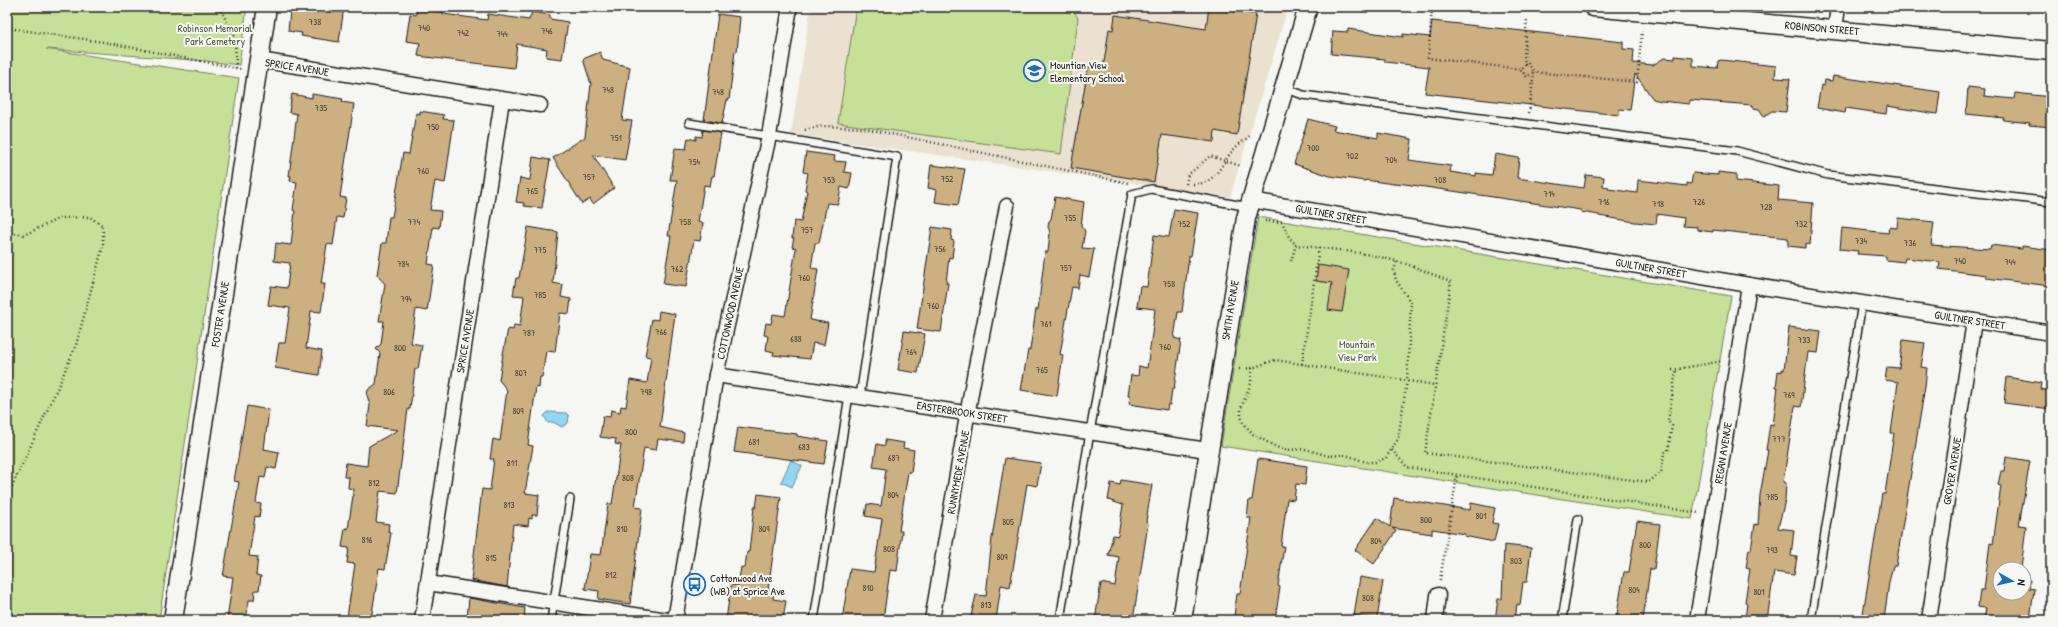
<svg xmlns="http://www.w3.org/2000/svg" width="2058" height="627" font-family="'Patrick Hand',sans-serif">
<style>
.built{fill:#eae1d0}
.green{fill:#c7e097;stroke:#727e5a}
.water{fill:#91d7f3;stroke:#628c9d}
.building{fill:#cdb082;stroke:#1c1c1c}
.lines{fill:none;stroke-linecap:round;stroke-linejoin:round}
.service-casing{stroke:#1c1c1c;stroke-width:10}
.minor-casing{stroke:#1c1c1c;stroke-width:17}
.tertiary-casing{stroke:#1c1c1c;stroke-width:21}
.path{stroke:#1c1c1c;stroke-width:2.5;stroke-dasharray:1 3;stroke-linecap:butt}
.service{stroke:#f6f6f2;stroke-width:7}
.minor{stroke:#f6f6f2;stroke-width:14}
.tertiary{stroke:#f6f6f2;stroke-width:18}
.labels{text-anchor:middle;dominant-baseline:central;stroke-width:4;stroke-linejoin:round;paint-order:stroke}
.number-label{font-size:9px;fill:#484136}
.park-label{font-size:11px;fill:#4f5741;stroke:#f6f6f2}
.street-label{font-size:11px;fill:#1c1c1c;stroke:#f6f6f2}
.poi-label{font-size:11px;fill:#1c1c1c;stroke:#f6f6f2;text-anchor:start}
</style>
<rect width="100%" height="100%" fill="#f6f6f2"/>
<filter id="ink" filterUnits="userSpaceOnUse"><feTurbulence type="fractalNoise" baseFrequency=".025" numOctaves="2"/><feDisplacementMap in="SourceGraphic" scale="8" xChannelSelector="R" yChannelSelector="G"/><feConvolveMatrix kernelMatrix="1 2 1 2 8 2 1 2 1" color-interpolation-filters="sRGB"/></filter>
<g filter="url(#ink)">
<!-- built -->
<polygon class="built" points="811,7 1287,7 1288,8 1230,197 791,134"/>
<!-- green -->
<g class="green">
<polygon points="7,7 247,7 239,65 206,61 46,49 239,78 159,620 7,620"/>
<polygon points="856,7 1044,7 1074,12 1078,18 1061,154 838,123"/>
<polygon points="1258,217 1731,296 1692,519 1221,446"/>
</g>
<!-- water -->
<g class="water">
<polygon points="548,412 566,413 569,416 568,423 562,427 553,422 548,423 544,416"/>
<polygon points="791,460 802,466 792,487 781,482"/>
</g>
<!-- building -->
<g class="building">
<polygon points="308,7 344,7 339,42 301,36 302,33 288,31 290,11 307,13"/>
<polygon points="417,7 432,7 434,11 443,12 443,14 487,20 488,14 529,20 532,12 550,15 550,19 568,22 562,59 546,57 547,49 517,44 514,68 418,56 420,43 406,41 410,14 416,15"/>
<polygon points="1209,7 1256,14 1237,135 1215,131 1214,142 1162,135 1154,182 1071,168 1088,67 1103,69 1109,29 1113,30 1115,15 1206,29"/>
<polygon points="718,14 740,17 737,52 735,51 729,100 727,100 722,123 704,120"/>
<polygon points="1432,21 1623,42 1623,49 1634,50 1633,63 1653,65 1664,58 1675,59 1675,56 1693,58 1693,66 1717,68 1718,61 1721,60 1776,66 1775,78 1790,79 1786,112 1772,111 1764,116 1759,109 1753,108 1753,105 1689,100 1689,104 1661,101 1653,99 1635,74 1630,110 1619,109 1619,115 1425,93 1429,67 1385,62 1385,59 1331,54 1333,31 1348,32 1348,29 1403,37 1403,34 1430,37"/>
<polygon points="600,52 603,60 630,67 622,120 632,121 625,160 593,155 614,188 593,204 590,199 582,204 553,158 585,137 591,84 583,59"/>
<polygon points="1833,76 1940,92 1937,114 1887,106 1886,114 1846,108 1845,113 1817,108 1821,85 1824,86 1825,80 1832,81"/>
<polygon points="1968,87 1985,89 1984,96 2014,99 2015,93 2051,97 2051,127 2029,125 2030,123 2003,120 2004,118 1966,114"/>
<polygon points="292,94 312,98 312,94 343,99 342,102 354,104 340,197 346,198 343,218 337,217 333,245 327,244 321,284 325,284 321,312 311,311 306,348 322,351 319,375 275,368 279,343 285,343 290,308 268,305 271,286 287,288 290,263 274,261 276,243 291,245 295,211 293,210 297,182 290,181 291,176 289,176 297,114 289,112"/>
<polygon points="420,111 444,115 443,119 454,120 445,183 435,181 430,210 441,211 439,228 433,227 428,264 434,265 427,311 416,309 411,343 422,345 418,369 415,369 410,409 408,409 397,493 380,491 376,522 389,524 388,532 391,533 385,569 379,568 371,620 364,620 347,617 355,564 347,563 349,548 342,547 345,528 348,529 354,489 348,488 349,477 344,477 346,463 367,466 369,446 398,430 367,426 370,405 367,395 368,390 376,384 380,353 376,349 381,344 384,321 379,321 385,284 377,275 382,243 386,243 389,217 392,217 403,153 409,154 416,113 420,114"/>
<polygon points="1308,119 1335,126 1333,130 1378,138 1378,133 1412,139 1409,160 1451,166 1450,172 1476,176 1476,173 1492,175 1495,154 1519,158 1517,178 1584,188 1586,175 1604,177 1603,186 1609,187 1608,189 1637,193 1638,180 1687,186 1687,183 1691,184 1693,173 1718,175 1718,172 1736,174 1736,181 1779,186 1778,200 1813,203 1810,245 1805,244 1805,248 1788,246 1788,238 1713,230 1713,232 1697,230 1697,227 1683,226 1684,218 1657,214 1656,224 1635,222 1599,216 1599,215 1581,212 1581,210 1405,184 1394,183 1394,184 1365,180 1365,181 1330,176 1294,164"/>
<polygon points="703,130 721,133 714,176 712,176 710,186 704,185 698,222 703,223 700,241 694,240 686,287 663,284 671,236 668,236 677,180 670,180 675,148 686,149 688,138 696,140 696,136 702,137"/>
<polygon points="806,152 835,156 834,161 846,162 844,172 852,173 849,189 841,187 838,204 827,203 819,243 815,243 811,268 818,269 810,320 828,323 824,345 813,343 810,359 773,355 774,352 766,350 768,336 764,335 766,323 771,324 773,314 785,316 796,248 792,247 794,238 792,238 794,221 801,222 807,191 805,190 808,173 803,172"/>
<polygon points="533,157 550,160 542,208 524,206 524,203 516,202 520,178 530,180"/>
<polygon points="931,165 965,169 958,205 935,202 937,190 928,188"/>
<polygon points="1055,197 1084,202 1081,226 1085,231 1082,248 1094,249 1089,277 1080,275 1078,288 1072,287 1060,354 1063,355 1057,396 1021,390 1028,350 1030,350 1036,309 1038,310 1045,252 1048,252 1050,232 1048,227 1049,221 1051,219"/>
<polygon points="1174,209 1198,213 1191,256 1189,256 1182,312 1178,312 1174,338 1181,340 1174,389 1172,389 1170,405 1168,404 1167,410 1129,404 1130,395 1128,395 1131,375 1138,376 1139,366 1147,368 1152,334 1155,309 1137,307 1140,286 1147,287 1154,235 1169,237"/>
<polygon points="1898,218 1934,222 1931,245 1990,249 1991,245 2022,249 2022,246 2051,250 2051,286 1986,278 1987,275 1939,269 1940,262 1905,258 1904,262 1886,260 1886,256 1857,254 1858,251 1840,249 1842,228 1888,233 1889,227 1897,228"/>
<polygon points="528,227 558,232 553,283 563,285 561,297 571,299 569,314 560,313 555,352 546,351 542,377 540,377 539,388 536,387 528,445 533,446 525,493 539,495 537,515 532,515 532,519 529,518 528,526 513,524 507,587 471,580 482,489 490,490 494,459 490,459 493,439 500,441 507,390 499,380 503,354 508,329 513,330 514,325 520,326 524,296 513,295 516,278 519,278"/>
<polygon points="932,227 952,230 951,240 954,241 952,258 949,257 946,283 948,283 941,332 917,329"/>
<polygon points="1318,265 1349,270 1342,312 1328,310 1332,283 1316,281"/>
<polygon points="659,311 675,314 660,427 684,433 683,442 658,439 656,450 644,448 635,507 642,508 630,604 598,599 599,591 585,589 590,554 601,555 608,504 612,504 621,445 615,444 616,439 600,437 603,416 610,417 611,410 620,412 621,406 626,407 630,380 647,383 651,357 645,356 652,319 658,320"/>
<polygon points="1789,327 1821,331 1818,353 1808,352 1801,407 1795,406 1783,482 1786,483 1785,500 1778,528 1794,530 1791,556 1797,557 1794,575 1774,572 1767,620 1745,620 1747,603 1745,602 1750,569 1746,568 1749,549 1751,550 1755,524 1758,525 1760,495 1768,450 1766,450 1770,424 1773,425 1778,387 1776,387 1778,371 1782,372 1782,369 1784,370"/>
<polygon points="904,331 925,334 918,373 898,370"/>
<polygon points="1903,340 1925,343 1921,367 1927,368 1925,386 1896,566 1893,566 1889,582 1884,620 1862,620 1882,494 1885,494 1894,433 1891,433 1898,382 1885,380 1887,367 1899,368"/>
<polygon points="2007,377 2041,383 2040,389 2051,391 2051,409 2004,403"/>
<polygon points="247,406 269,410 264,449 279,452 276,469 267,467 265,478 260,477 256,503 261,504 259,517 255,516 249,556 258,557 256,575 261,576 259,590 255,590 254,600 249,600 246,620 227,620 233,577 223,576 239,482 234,481"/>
<polygon points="738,427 797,434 797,436 828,441 824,464 734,452"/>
<polygon points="885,440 904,443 903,448 914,450 911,472 908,472 899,531 902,531 897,571 890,570 883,620 842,620 850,569 874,572 882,519 865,516 867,504 881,506 886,469 873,467 877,444 885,446"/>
<polygon points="2006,457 2030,461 2019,525 2026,526 2021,569 2000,569 2000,593 2024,593 2024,579 2030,580 2029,588 2034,589 2030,620 1984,620 1986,608 1978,607 1980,590 1984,590 1990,543 1993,544 2001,486 1998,485 2001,471 2004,471"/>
<polygon points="1005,458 1041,463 1037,486 1027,484 1010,587 1001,585 996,620 970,620 976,595 986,596 992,538"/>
<polygon points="1258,459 1307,466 1305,485 1296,484 1294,500 1287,499 1281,546 1284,546 1278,586 1280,587 1275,620 1258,620 1234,616 1237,594 1240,594 1251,518 1247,518 1249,500 1252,500"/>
<polygon points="1121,480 1152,485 1146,521 1148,524 1146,537 1133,620 1095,620 1101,583 1115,586 1119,557 1108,555 1113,535 1118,536 1123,505 1108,500 1111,483 1120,485"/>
<polygon points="758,494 781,497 768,590 774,591 773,599 786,601 783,620 726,620 731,585 738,586 741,567 745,568 747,552 749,552 754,507 756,507"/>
<polygon points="1394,498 1470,510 1471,503 1495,508 1492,523 1498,524 1494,542 1464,536 1465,534 1432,529 1432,534 1392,528 1396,531 1374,564 1355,550 1377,518 1390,527"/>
<polygon points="1637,521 1660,524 1654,569 1650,569 1643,620 1616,620 1624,572 1629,572"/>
<polygon points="1504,545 1531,548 1527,582 1523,582 1520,605 1517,604 1515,620 1495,620 1498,599 1502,599"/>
<polygon points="1360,577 1383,581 1377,619 1354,616"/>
<polygon points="469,598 525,608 524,620 473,620 467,618"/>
</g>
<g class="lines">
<defs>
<g id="service">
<polyline points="1285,88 1303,95 1737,151 1828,175 2051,202"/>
<polyline points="689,123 897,157 860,396"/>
<polyline points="551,620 570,499"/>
<polyline points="814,620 849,395"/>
<polyline points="1060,620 1090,432 1132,194 1151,189 1249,207"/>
<polyline points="1562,620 1578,519"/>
<polyline points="1811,620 1862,303"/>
</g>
<g id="minor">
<polyline points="1835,29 1838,7"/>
<polyline points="259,60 540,105"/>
<polyline points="1251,200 1749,285 2051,333"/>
<polyline points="716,375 1207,450"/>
<polyline points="428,583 667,620"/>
<polyline points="422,620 502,100"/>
<polyline points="675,620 716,375 769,136 790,7"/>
<polyline points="932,620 972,387 1007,206"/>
<polyline points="1435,620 1438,595"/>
<polyline points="1697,620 1749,285"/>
<polyline points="1929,620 1974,321"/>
</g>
<g id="tertiary">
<polyline points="1593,7 2051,51"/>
<polyline points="173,620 267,7"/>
<polyline points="1182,620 1246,218 1308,7"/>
</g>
</defs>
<!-- service casing -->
<use href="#service" class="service-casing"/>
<!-- minor casing -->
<use href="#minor" class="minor-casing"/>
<!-- tertiary casing -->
<use href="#tertiary" class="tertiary-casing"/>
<!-- path -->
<g class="path">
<polyline points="219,7 235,37 236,68"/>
<polyline points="1432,9 1428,58 1520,69"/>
<polyline points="7,28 104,42 241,69"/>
<polygon points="1528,63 1534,72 1527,77 1520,69"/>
<polyline points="1525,65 1524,56 1527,19"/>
<polyline points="1529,113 1534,72 1637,82 1642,31"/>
<polyline points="805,130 822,126 863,128 1128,183"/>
<polyline points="1186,184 1188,175 1210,156 1241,166"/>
<path d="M 1193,184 C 1214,185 1219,168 1230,154 C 1236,146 1243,141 1251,135"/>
<polyline points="1265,221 1282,222 1289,237 1296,245"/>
<polyline points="7,232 24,235 60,218 90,217 103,226 103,246 76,345 58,387 7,497"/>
<path d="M 1291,261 L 1296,245 C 1329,249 1364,252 1396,261 C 1415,266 1433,275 1451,282 L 1425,453 L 1648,482 L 1661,473 L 1664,453 L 1668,450 L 1672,426 L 1668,421 L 1676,371"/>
<polyline points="1302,364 1319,248"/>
<polyline points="1252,368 1251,383 1241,408 1241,416 1243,423 1253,434 1276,447 1286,450 1305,449 1329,456 1346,455 1366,462 1375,462 1386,458 1398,439 1407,381 1411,303 1396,280 1394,270 1397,261"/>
<polyline points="1239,369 1252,368 1275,360 1435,385"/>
<polyline points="1672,370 1722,361"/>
<polyline points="1392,450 1407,467 1699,513"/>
<polyline points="1440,580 1457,476"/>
</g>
<!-- service -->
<use href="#service" class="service"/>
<!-- minor -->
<use href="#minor" class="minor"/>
<!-- tertiary -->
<use href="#tertiary" class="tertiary"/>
</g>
</g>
<!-- icons -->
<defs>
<symbol id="school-ring" viewBox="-11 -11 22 22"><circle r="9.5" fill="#f6f6f2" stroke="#1f6fb2" stroke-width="1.5"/><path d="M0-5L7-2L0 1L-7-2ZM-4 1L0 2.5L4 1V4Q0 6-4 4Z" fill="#1f6fb2"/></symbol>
<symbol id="bus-ring" viewBox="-11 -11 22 22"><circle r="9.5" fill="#f6f6f2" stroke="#1f6fb2" stroke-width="1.5"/><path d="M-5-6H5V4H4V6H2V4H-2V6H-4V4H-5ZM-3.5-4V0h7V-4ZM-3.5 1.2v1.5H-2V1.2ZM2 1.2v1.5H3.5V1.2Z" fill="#1f6fb2"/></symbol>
</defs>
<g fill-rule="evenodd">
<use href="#school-ring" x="1022" y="58" width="25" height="25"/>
<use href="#bus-ring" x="682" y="572" width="25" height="25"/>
</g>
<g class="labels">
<!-- number labels -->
<g class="number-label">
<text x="315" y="22">738</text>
<text x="424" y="28">740</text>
<text x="547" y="31">746</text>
<text x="463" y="33">742</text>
<text x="502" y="34">744</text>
<text x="608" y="90">748</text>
<text x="718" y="92">748</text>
<text x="321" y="108">735</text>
<text x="433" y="127">750</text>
<text x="616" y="138">751</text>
<text x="1313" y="148">700</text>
<text x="1352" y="156">702</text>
<text x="1391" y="160">704</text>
<text x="694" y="162">754</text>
<text x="423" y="171">760</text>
<text x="589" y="177">757</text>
<text x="947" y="179">752</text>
<text x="829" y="180">753</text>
<text x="1440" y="180">708</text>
<text x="532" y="191">765</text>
<text x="1549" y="194">714</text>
<text x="1604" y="202">716</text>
<text x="1699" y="202">726</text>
<text x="1658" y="204">718</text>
<text x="1766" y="207">728</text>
<text x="1070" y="218">755</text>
<text x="414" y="222">774</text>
<text x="685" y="222">758</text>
<text x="1184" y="224">752</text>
<text x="1801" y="224">732</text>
<text x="807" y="230">757</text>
<text x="1861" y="241">734</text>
<text x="1910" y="243">736</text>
<text x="940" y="249">756</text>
<text x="540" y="250">775</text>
<text x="1960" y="261">740</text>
<text x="2010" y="262">744</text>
<text x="403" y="264">784</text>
<text x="1066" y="268">757</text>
<text x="677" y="269">762</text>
<text x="804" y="278">760</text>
<text x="1169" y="284">758</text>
<text x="540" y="295">785</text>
<text x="406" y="299">794</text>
<text x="933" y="306">760</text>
<text x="1046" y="324">761</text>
<text x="661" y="332">766</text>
<text x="529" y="333">787</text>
<text x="796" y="339">688</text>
<text x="1804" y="340">733</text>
<text x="1165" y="347">760</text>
<text x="400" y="348">800</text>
<text x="911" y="352">764</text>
<text x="1042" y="370">765</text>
<text x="521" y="373">807</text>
<text x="389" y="392">806</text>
<text x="646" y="392">798</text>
<text x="1789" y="395">769</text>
<text x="518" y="411">809</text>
<text x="631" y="432">800</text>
<text x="1779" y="439">777</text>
<text x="754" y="442">681</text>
<text x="804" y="447">683</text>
<text x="894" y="458">687</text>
<text x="512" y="463">811</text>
<text x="628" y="478">808</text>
<text x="374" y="483">812</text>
<text x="893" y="495">804</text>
<text x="1772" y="497">785</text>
<text x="509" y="505">813</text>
<text x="1481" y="516">801</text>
<text x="1426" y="520">800</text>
<text x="1008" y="522">805</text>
<text x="622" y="529">810</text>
<text x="764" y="529">809</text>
<text x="367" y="540">816</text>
<text x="1376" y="541">804</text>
<text x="1645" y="545">800</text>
<text x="889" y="549">808</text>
<text x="1772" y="550">793</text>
<text x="1002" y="557">809</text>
<text x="491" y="558">815</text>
<text x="1516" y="561">803</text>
<text x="611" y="575">812</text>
<text x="868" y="588">810</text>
<text x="1634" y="590">804</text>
<text x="1759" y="592">801</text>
<text x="1368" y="598">808</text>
<text x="986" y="605">813</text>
</g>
<!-- park labels -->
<g class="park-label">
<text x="215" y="28">Robinson Memorial<tspan x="215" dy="13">Park Cemetery</tspan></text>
<text x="1357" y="344">Mountain<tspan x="1357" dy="13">View Park</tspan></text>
</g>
<!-- street labels -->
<g class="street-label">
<text transform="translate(1822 28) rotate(5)">ROBINSON STREET</text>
<text transform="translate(297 67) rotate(9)">SPRICE AVENUE</text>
<text transform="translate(1331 214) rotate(10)">GUILTNER STREET</text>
<text transform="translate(1651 268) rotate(10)">GUILTNER STREET</text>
<text transform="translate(1230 310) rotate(-81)">SMITH AVENUE</text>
<text transform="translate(730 313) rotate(-78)">COTTONWOOD AVENUE</text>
<text transform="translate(220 314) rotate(-81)">FOSTER AVENUE</text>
<text transform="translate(1970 320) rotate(9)">GUILTNER STREET</text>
<text transform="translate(465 341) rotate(-81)">SPRICE AVENUE</text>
<text transform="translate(962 412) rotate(9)">EASTERBROOK STREET</text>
<text transform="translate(1723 453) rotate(-81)">REGAN AVENUE</text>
<text transform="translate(1952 471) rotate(-81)">GROVER AVENUE</text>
<text transform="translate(958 472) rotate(-80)">RUNNYMEDE AVENUE</text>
</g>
<!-- poi labels -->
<g class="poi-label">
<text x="1050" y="65">Mountian View<tspan x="1050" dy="13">Elementary School</tspan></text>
<text x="710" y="578">Cottonwood Ave<tspan x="710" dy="13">(WB) at Sprice Ave</tspan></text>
</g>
</g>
<!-- margin -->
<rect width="2058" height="627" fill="none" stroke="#f6f6f2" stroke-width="24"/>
<rect x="12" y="12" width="2034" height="603" fill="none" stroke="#1c1c1c" stroke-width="1.5" filter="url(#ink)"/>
<!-- north arrow -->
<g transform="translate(2012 581) rotate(98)"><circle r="19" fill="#f6f6f2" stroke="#9f9f9c"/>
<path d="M0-3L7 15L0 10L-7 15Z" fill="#1f6fb2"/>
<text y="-6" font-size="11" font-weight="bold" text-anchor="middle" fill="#1c1c1c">N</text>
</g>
</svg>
